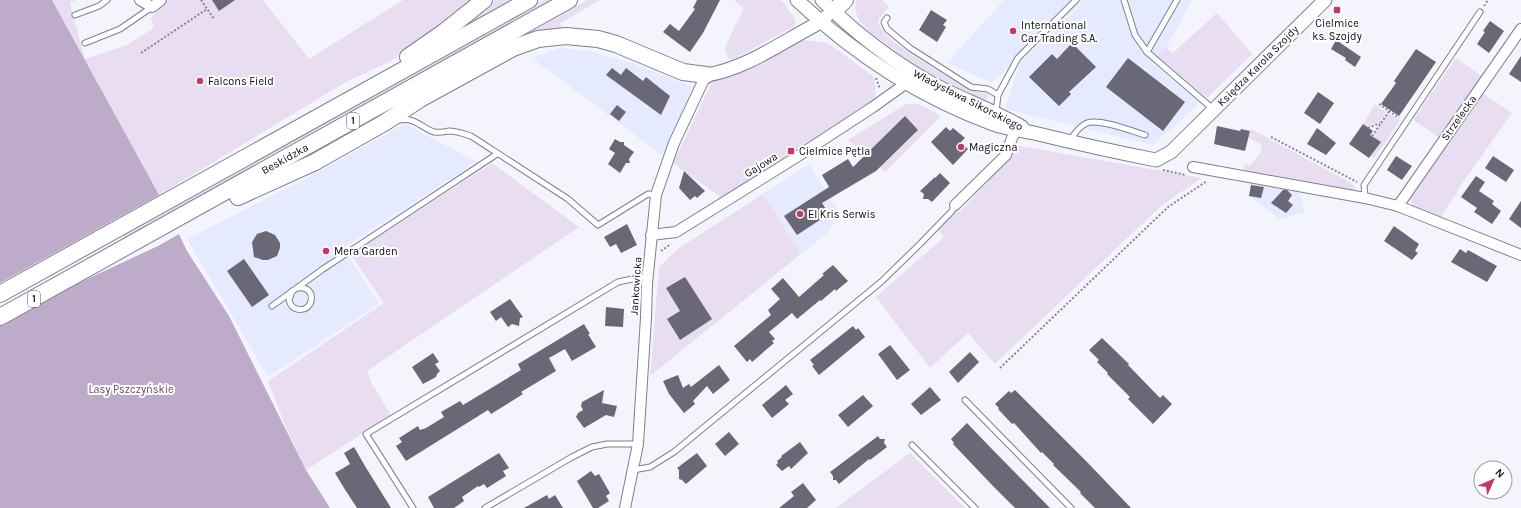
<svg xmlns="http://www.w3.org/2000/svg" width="1521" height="508" font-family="Karla,sans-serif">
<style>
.built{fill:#e6eafe}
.green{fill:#e9ddf2}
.forest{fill:#bdabc9}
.building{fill:#6a6776}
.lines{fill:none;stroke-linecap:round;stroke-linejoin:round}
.service-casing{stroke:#7c808f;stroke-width:7}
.minor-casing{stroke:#7c808f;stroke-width:12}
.tertiary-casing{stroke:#7c808f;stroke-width:15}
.primary-casing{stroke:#7c808f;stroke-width:18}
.path{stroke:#87888e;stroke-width:2;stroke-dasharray:2 2;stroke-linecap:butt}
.service{stroke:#fff;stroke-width:5}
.minor{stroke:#fff;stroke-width:10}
.tertiary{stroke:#fff;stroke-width:13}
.primary{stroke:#fff;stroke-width:16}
.poi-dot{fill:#c63865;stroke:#fff;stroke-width:1.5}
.labels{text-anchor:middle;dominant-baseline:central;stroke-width:4;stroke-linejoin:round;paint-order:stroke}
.shield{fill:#fff;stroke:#545458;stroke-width:1}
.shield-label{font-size:10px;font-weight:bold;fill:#0a0b11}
.poi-label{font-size:11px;fill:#0a0b11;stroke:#fff;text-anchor:start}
.street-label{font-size:11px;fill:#0a0b11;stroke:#fff}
.park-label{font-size:11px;fill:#614671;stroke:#fff}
</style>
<rect width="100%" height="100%" fill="#f4f5fc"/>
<!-- built -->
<g class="built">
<polygon points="1004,0 1085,0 992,83 947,63"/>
<polygon points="1086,0 1192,0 1166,48 1151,62 1200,103 1153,145 1005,109 1020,63"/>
<polygon points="560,48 589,51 629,62 693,87 663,156 532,58"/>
<polygon points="405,124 477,162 343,248 379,304 268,377 187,239 303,180"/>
<polygon points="809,164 841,214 827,233 801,254 763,194"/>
<polygon points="1252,180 1298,188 1305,212 1280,219 1249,196"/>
</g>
<!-- green -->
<g class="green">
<polygon points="52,0 76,0 70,3 85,59 127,45 154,28 151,18 168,0 263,0 309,59 403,0 473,0 391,61 346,82 159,195 116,118 101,95 103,93"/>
<polygon points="495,0 510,0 459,29"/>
<polygon points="543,0 558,0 125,240 121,234"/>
<polygon points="587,0 600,0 559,24 563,27 563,30 311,156 309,153"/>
<polygon points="734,0 780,0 784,3 796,21 793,27 734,59 729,59 726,53 725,47 744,8 738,4"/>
<polygon points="856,0 882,0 889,7 880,17 878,22 883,32 894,42 930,66 968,89 978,92 987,93 989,97 986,99 974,99 917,67 871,33 859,21 855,9"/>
<polygon points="1217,13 1252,54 1207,98 1157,56 1166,48 1173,53"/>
<polygon points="804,40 828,43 874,77 876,98 722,198 673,163 713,80 743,72"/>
<polygon points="1456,58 1483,77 1440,138 1413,120"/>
<polygon points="1481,92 1512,113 1463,182 1439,220 1414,209 1410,199 1411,194"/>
<polygon points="906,104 918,104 941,116 885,172 848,140"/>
<polygon points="1375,104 1386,112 1381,121 1367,127 1363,124"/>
<polygon points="1388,113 1400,121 1374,158 1371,156 1380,142 1372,136"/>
<polygon points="1251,129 1342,178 1350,182 1360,194 1243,171 1244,164 1250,166 1261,152 1262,145 1249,138"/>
<polygon points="1015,145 1202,178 1162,205 995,364 968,333 930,368 876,297 944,237 938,230 958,209 960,212 1005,162"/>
<polygon points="492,163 579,227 367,371 371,382 391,415 306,470 285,425 268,381 384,303 351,255"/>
<polygon points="763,194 801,254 650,376 659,267 679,248"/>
<polygon points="910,453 965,508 836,508"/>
</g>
<!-- forest -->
<g class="forest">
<polygon points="0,0 52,0 159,195 0,283"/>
<polygon points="179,234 187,251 229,316 306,470 330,508 0,508 0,326 72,286 158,246"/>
</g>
<!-- building -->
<g class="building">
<polygon points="212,0 235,0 219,11"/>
<polygon points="697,0 720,0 703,33 690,52 663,32 670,24 679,31 695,9 693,8"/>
<polygon points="931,10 947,20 943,25 946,27 937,42 919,30"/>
<polygon points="1490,21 1504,31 1489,53 1477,44 1485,32 1483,31"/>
<polygon points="1336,40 1361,57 1355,67 1345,60 1346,58 1331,49"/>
<polygon points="1072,43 1096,67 1069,92 1071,94 1059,106 1029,77 1052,54 1057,59"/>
<polygon points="1416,49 1436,62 1399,116 1381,104 1396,83 1394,81"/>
<polygon points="1521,56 1521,82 1509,74"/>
<polygon points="1128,58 1185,102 1163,131 1106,87"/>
<polygon points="612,68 621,75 626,68 643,81 646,77 670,96 661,115 606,75"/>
<polygon points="1318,92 1334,103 1320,124 1304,113"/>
<polygon points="617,105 626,112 619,121 610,114"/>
<polygon points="905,116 918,130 876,171 822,203 829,214 797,235 784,216 829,187 822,175 848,159 853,167"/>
<polygon points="1363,124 1373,131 1370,135 1381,142 1369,158 1349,144"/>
<polygon points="1217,126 1240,131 1241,129 1250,131 1245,151 1214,144"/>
<polygon points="946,127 950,131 953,128 965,138 961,142 968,149 953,165 931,142"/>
<polygon points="1317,128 1336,143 1326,155 1307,144"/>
<polygon points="615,139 620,142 624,142 624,145 634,152 629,159 630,163 626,163 620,173 608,164 615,153 609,149"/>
<polygon points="1396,156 1412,166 1402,180 1387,170"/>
<polygon points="1493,156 1514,170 1506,182 1485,168"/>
<polygon points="684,171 705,191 697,198 695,196 690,200 679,188"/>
<polygon points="940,173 950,183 932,202 928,199 923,199 924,194 920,191 935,177 935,178"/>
<polygon points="1476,176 1485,182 1479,191 1494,201 1492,204 1501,211 1492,224 1474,212 1477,208 1461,197"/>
<polygon points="1251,185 1264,187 1261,198 1249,196"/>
<polygon points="1283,190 1287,190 1292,195 1288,201 1293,205 1286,213 1271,203"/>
<polygon points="1521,201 1521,228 1509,219"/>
<polygon points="627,224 637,245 621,253 616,244 610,247 604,237"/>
<polygon points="1394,226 1419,244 1415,251 1418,253 1412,260 1384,241"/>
<polygon points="266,231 275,235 280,243 280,248 277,256 268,260 263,260 254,257 252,242 257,234"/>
<polygon points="1460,249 1466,253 1468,250 1497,266 1487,282 1451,262"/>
<polygon points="244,259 269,295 252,307 227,271"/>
<polygon points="833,265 848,281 836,291 835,289 821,301 820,300 797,319 792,313 769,332 775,339 772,341 774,343 752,362 750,359 747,362 734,346 771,315 768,310 780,299 771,289 783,278 799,297 824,275 822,274"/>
<polygon points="685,277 712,319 680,340 667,319 680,311 666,288"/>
<polygon points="510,299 523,317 520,318 519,326 512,324 508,327 501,317 496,321 490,312"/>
<polygon points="606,307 624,309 623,327 605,326"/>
<polygon points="584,324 590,334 588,334 596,347 572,361 565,349 549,358 556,371 521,392 523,394 491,414 488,410 406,461 396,446 402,442 399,438 418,426 420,430 426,428 444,417 441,412 460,401 463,405 521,370 518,364"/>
<polygon points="853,326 856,330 858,328 865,337 819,375 812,366 814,365 810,360"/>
<polygon points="1102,338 1129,364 1128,365 1160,398 1163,395 1172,404 1153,424 1128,399 1130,397 1107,374 1108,373 1097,362 1099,360 1089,350"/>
<polygon points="890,345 910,370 897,380 878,354"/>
<polygon points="970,352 979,362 958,383 949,372"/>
<polygon points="433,353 439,362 435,364 440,371 437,374 436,377 423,384 412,367"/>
<polygon points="719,365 730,380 713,394 707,386 693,401 695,404 684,413 669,394 663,381 678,375 683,388 689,384 691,387"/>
<polygon points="786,385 793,394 785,400 789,404 772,418 762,405"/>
<polygon points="930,387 941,400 921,415 911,404"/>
<polygon points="604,390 602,403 617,406 614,417 606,415 584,428 576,417 578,413 583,410 581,406 582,402"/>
<polygon points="1015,390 1088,463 1131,508 1095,508 1080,493 1081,492 1053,465 1054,464 1042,452 1041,453 1014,423 1012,424 998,409 999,408 995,404 1009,391 1011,393"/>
<polygon points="863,395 873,406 848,427 838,415"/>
<polygon points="967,423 988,445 1050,508 1015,508 992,485 953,444 954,443 951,439"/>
<polygon points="729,432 739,444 725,456 715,444"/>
<polygon points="878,436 880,439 885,439 884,443 887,447 870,460 869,459 839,484 836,480 833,480 833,476 830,472"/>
<polygon points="800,442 808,453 791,469 789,466 782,471 776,465 778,463 777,461 782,457 781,456"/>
<polygon points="354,447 365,466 391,508 357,508 344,488 335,473 350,464 344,453"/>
<polygon points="499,453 509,468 503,471 506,476 487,488 484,484 479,487 478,486 462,497 464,501 454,508 434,508 428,497"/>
<polygon points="697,453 707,466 686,484 682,480 679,479 679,470 677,468"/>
<polygon points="591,471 595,476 599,474 610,493 606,496 609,501 598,508 593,508 577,481"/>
<polygon points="803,483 816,500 807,508 779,508 794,496 791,492"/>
<polygon points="547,495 549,499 555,495 563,508 524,508"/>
</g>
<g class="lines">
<defs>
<g id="service">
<polyline points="1124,0 1135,35 1147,52 1213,109"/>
<polyline points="75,15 99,6 107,0"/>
<polyline points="887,18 884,22 887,29 910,48 971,87 988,89 998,95"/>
<polyline points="85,43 120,29 152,7"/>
<polyline points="1147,52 1177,0"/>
<polyline points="996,112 998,95 1018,58 1076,0"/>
<path d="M 399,120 C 415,117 420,127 434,132 C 439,133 443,132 449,131 C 457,131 464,134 471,136 L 568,199 L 598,225 L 648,194 L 656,195"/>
<path d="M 1070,141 C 1074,134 1079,126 1087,123 C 1099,118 1132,131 1145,135"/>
<polyline points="1365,198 1364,185 1480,12"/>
<path d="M 292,291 L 289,300 C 290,304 292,308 297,309 C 314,314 318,285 298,288"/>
<polyline points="272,306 323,269 497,154"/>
<polyline points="965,400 1071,508"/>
<polyline points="912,445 975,508"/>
<polyline points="633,470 650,467 674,452 881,282 920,244 952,211 955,205"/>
<polyline points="413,508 366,434 618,282 647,276"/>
<polyline points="485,508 572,457 592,447 607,444 638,444"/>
</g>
<g id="minor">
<polyline points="140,0 152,7 161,0"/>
<polyline points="1193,167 1365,198 1398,206 1521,255"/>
<polyline points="955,205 1006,155 1012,138 1016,130"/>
<polyline points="1398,206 1521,29"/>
<polyline points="651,235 676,232 795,158 873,107 901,87 909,77"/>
<polyline points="625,508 638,444 646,318 647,283 656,195 674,143 706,75"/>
</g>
<g id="tertiary">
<path d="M 797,0 C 853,53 920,97 993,124 C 1006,129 1021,130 1034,133 C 1075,143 1115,152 1156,160 L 1171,152 L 1325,0"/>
<path d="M 822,0 C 854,32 892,61 931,83 C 961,99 993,110 1022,127"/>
<path d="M 706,75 C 743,70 781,43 815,25 L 826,17"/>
</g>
<g id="primary">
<polyline points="834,11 845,0"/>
<polyline points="408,57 444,32 484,0"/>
<polyline points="238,197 315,162 384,123 420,99 513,48 538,39 566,36 598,39 616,44 683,72 706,75"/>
<polyline points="0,294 529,0"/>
<polyline points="0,317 569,0"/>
</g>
</defs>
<!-- service casing -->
<use href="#service" class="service-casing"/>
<!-- minor casing -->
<use href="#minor" class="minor-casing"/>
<!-- tertiary casing -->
<use href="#tertiary" class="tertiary-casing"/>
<!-- primary casing -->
<use href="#primary" class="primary-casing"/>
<!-- path -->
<g class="path">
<polyline points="201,0 214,19"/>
<polyline points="1484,6 1488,0"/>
<polyline points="141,53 207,9"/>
<polyline points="876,78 880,89"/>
<polyline points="1379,104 1399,118"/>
<polyline points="1368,128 1380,123"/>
<polyline points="1372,136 1390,110"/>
<polyline points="1271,137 1357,182"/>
<polyline points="1163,170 1186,175"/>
<polyline points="661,251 671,244"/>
<polyline points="1000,368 1168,207 1207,181"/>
</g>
<!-- service -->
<use href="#service" class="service"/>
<!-- minor -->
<use href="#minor" class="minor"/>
<!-- tertiary -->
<use href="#tertiary" class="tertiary"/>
<!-- primary -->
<use href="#primary" class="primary"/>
</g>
<!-- markers -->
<g class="poi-dot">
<rect x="1333" y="6" width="8" height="8" rx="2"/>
<circle cx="1013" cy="31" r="4"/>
<circle cx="200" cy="81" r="4"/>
<circle cx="961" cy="147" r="4"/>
<rect x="787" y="147" width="8" height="8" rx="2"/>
<circle cx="800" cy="214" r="4"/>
<circle cx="326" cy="251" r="4"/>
</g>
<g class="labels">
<!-- shield labels -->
<g class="shield">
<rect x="347" y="113" width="12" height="16" rx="3"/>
<rect x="28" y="291" width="12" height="16" rx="3"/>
</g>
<g class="shield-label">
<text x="353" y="121">1</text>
<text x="34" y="299">1</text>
</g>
<!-- poi labels -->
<g class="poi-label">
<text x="1337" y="23" text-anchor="middle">Cielmice<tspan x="1337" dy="13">ks. Szojdy</tspan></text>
<text x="1021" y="25">International<tspan x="1021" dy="13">Car Trading S.A.</tspan></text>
<text x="208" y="81">Falcons Field</text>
<text x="969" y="147">Magiczna</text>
<text x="799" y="151">Cielmice Pętla</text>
<text x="808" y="214">El Kris Serwis</text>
<text x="334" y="251">Mera Garden</text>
</g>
<!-- street labels -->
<g class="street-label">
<text transform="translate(1258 66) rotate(-45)">Księdza Karola Szojdy</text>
<text transform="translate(968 100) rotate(27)">Władysława Sikorskiego</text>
<text transform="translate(1459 118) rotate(-55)">Strzelecka</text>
<text transform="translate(285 159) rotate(-29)">Beskidzka</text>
<text transform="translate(761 165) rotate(-32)">Gajowa</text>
<text transform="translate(636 286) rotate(-86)">Jankowicka</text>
</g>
<!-- park labels -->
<g class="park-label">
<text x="131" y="389">Lasy Pszczyńskie</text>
</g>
</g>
<!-- north arrow -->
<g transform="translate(1493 480) rotate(45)"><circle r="19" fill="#ffffff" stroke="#9d9da0"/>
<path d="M0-3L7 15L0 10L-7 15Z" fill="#c63865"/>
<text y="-6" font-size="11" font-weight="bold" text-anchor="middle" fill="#0a0b11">N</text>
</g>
</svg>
